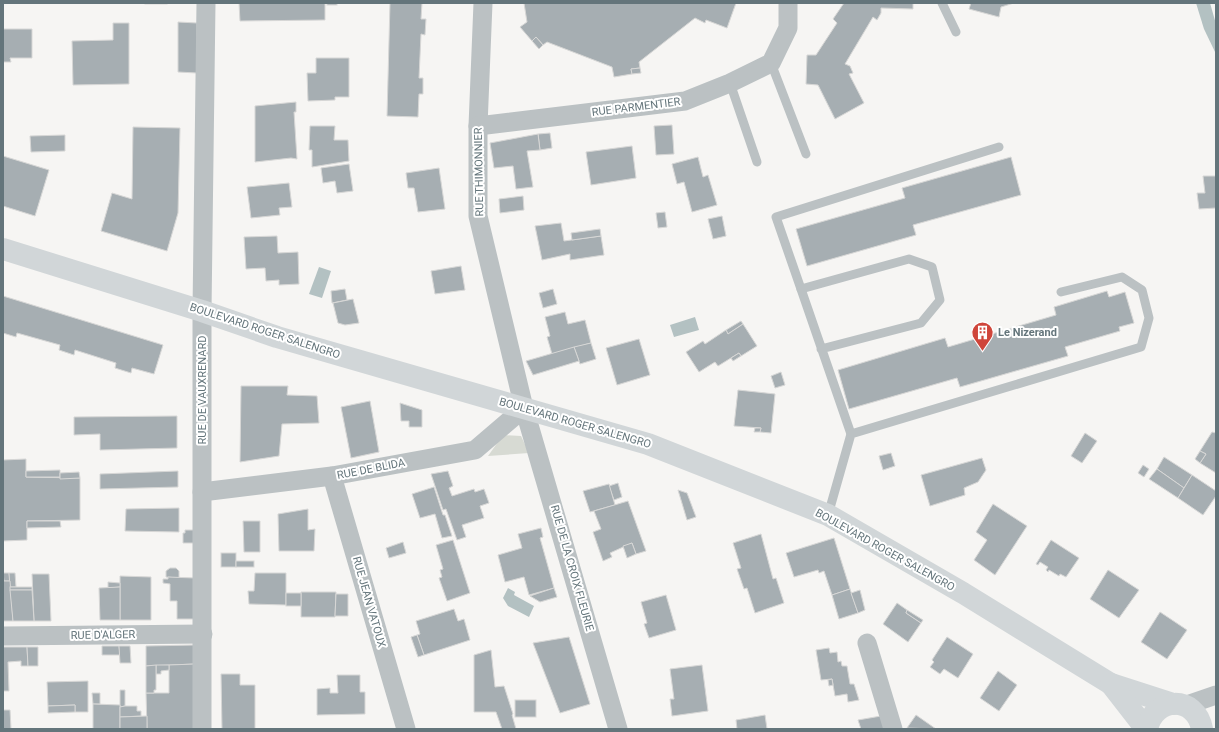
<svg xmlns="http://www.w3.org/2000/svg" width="1219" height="732" font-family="Roboto,sans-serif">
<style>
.green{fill:#d7dad3}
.water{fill:#b3c1c2}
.building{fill:#a6aeb2;stroke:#d7d7d6}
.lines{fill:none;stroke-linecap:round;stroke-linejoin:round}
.lane{stroke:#bbc1c3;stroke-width:9}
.street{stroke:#bbc1c3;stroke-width:19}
.primary{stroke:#d1d6d8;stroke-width:22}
.labels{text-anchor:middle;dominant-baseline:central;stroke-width:4;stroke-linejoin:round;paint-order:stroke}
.street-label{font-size:11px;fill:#64757b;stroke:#fff}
.poi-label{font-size:11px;font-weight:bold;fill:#64757b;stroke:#fff;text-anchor:start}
</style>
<rect width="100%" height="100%" fill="#f6f5f3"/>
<!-- green -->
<polygon class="green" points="503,435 521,436 529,453 488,456"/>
<!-- water -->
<g class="water">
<polygon points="1196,3 1210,3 1216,24 1216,54 1204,29"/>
<polygon points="319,267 331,271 322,298 309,294"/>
<polygon points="695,317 699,330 674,337 670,325"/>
<polygon points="508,588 515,592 514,595 534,606 529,617 508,606 503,598"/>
</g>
<!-- building -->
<g class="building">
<rect x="145" y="3" width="22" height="1"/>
<polygon points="239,3 325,3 325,20 240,21"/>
<rect x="327" y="3" width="10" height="2"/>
<polygon points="390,3 422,3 421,19 426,19 425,35 421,34 419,78 423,78 423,94 419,94 418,117 387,116"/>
<polygon points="524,3 736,3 727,28 706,20 705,23 695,18 639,62 640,68 631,69 632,74 614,77 612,67 547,42 543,45 536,37 532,41 520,27 527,22"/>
<polygon points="844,3 913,3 913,9 881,8 881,13 877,20 873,17 845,64 850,66 853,73 849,74 864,103 835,119 818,85 806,84 807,55 816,55 837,23 833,19"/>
<polygon points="971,3 1014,3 1001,7 999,17 969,9"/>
<polygon points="178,22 197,23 197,73 178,72"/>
<polygon points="113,23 129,23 129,84 73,85 72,41 113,40"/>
<polygon points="3,29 32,29 32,58 10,58 11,62 3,62"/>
<polygon points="536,37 543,45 539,49 532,41"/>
<polygon points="316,58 349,58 349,97 335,97 335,100 308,101 307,73 316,73"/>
<polygon points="640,68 641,73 632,74 631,69"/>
<polygon points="296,102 296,112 294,112 297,159 291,158 255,162 255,106"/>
<polygon points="672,125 674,154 656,155 654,126"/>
<polygon points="310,126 335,126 334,140 348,140 349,161 312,167 312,150 309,150"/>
<polygon points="133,127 180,128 178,213 167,251 101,231 112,193 132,199"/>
<polygon points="550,133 552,148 540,150 538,134"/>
<polygon points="538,134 540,150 527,151 533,187 516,189 513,166 494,168 490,143"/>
<polygon points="65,135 65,151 31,152 30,136"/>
<polygon points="632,146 636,178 591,185 586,152"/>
<polygon points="3,156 49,170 35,216 3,206"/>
<polygon points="698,157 703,177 708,175 717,205 692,212 684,182 677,184 672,164"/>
<polygon points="1011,157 1021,195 913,225 916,235 807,266 796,229 905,198 902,188"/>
<polygon points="349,164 353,191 337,193 335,181 323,183 321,168"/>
<polygon points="439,168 445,209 418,212 414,188 408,188 406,173"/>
<polygon points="1203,176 1216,176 1216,208 1199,209 1197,193 1205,193"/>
<polygon points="289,183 292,207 279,208 280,215 251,218 247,187"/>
<polygon points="523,196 524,210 500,213 499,199"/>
<polygon points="665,212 667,227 658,228 656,213"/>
<polygon points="722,216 726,236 713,239 708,219"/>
<polygon points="561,223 564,241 601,236 604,255 570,260 570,254 542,260 535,226"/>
<polygon points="600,229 601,236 572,240 571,233"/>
<polygon points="277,236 278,253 298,252 299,284 279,285 279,280 266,281 265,268 246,269 244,237"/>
<polygon points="461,266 465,290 435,294 431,271"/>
<polygon points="345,289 347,300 332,303 331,291"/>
<polygon points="553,289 557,304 543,308 539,293"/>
<polygon points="1107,291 1109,297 1125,292 1134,323 1119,327 1120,331 1065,347 1068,356 960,387 957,378 849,409 838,370 945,338 948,347 1056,315 1054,307"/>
<polygon points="3,296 163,345 154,374 132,368 131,373 115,368 116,363 75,350 74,355 59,350 60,345 17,333 16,337 3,333"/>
<polygon points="353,299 359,323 345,325 338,323 333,303"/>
<polygon points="565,312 568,324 585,320 591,343 552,354 547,337 550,336 545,317"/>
<polygon points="741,321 743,324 728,334 726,330"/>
<polygon points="743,324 757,346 741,356 739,353 718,366 715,362 699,372 686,352 703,341 705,344 726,330 728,334"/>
<polygon points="639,339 650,375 617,385 606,348"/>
<polygon points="591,343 596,359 580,364 574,347"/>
<polygon points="574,347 579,361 533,375 526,361"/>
<polygon points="739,353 741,356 733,361 731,358"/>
<polygon points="781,372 785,385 775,388 771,376"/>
<polygon points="241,386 288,386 287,395 317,396 319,423 282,424 279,456 240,462"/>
<polygon points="738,390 775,394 771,433 760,432 761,428 734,426"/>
<polygon points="370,401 379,452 351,458 341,407"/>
<polygon points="400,403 422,410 422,427 409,427 409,421 401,421"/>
<polygon points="177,416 177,448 100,450 100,434 74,435 74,417"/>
<polygon points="755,428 761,428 760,432 754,432"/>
<polygon points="1212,432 1216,433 1216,473 1200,463 1206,454 1200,451"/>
<polygon points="1085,433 1097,441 1082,463 1071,456"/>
<polygon points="1200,451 1206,454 1200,463 1195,459"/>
<polygon points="891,453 895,466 883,470 879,456"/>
<polygon points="1164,457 1192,475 1184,488 1157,469"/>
<polygon points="982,458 986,470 978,482 964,488 965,495 930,506 921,475"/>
<polygon points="26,459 26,477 80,478 80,520 27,521 27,540 3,541 3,460"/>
<polygon points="1143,465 1149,469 1144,477 1138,473"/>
<polygon points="1157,469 1184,488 1178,498 1149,479"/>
<polygon points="60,470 60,477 26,477 26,471"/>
<polygon points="178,471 178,487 100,489 100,474"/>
<polygon points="448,471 453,486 449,488 452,496 474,489 475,492 484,489 489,503 480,506 484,518 462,525 466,537 457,540 446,509 443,510 431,474"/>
<polygon points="79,472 80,478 60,479 60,473"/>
<polygon points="1192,475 1216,491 1216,496 1203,515 1178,498"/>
<polygon points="618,483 622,497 614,500 609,486"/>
<polygon points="609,484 615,505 590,512 583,491"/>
<polygon points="434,487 443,515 445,515 452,536 442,538 435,514 420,518 412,494"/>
<polygon points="678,490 687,493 696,517 687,520"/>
<polygon points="628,501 646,551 636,554 632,543 610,553 612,557 603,561 593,532 601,529 594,511"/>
<polygon points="993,504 1027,526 995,575 974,560 987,540 976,532"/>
<polygon points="179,508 179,532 125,531 126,509"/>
<polygon points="308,509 308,530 315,529 314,551 279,551 278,514"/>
<polygon points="27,521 60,521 61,527 27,528"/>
<polygon points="243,521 260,521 260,552 244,552"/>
<polygon points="541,528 543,537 540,538 554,588 529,595 524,577 505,582 498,555 522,548 518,534"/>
<polygon points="185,530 194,530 194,543 183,543 183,533 185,533"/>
<polygon points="761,534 773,579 776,578 784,603 755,613 747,588 744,589 737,569 741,568 733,543"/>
<polygon points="834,538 850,589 832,595 824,571 819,573 818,570 794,577 786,553"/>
<polygon points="453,540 470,593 447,601 439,578 442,577 440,570 443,569 436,545"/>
<polygon points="1051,540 1079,558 1066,577 1060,574 1059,576 1049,570 1048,572 1046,570 1048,567 1040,562 1038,565 1036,564"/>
<polygon points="403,542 406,553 389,558 386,548"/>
<polygon points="632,543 636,554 627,558 623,546"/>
<rect x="221" y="553" width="15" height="14"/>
<rect x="236" y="561" width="18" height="6"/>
<polygon points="170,568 176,568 179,571 179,578 166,577 166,571"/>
<polygon points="1108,570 1139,590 1119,618 1090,599"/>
<polygon points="3,573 9,573 10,581 4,581"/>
<polygon points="9,573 15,573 16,587 10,587"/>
<polygon points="255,573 286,573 286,605 249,604 248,591 254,591"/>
<polygon points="32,574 49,574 51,621 34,621"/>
<polygon points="120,576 151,577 151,620 120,620"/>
<polygon points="168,577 195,578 195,619 177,619 177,601 170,601 170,584 163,583 163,579 168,579"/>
<polygon points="3,581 10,581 13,621 3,621"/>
<polygon points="108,582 120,583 120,587 108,588"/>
<rect x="10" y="587" width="22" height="3"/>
<polygon points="120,587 120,620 100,620 99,588"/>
<polygon points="554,588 557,597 540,602 530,596"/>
<polygon points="850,589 858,613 839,619 832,595"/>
<polygon points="10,590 32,590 34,621 13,621"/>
<polygon points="860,590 865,610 858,613 851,593"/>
<polygon points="301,592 336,592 335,617 301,617"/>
<rect x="286" y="593" width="15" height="13"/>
<polygon points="336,594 348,594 348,616 335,616"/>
<polygon points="666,595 676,630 649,638 644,624 647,623 641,602"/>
<polygon points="897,603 907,610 906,613 921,623 908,642 883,624"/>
<polygon points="454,609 458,621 464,619 470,640 424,655 417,635 420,634 416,621"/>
<polygon points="907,610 923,620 921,623 906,613"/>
<polygon points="1160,612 1187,630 1167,659 1141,642"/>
<polygon points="417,635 424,655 418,657 411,637"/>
<polygon points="569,637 590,704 560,713 533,643"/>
<polygon points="947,637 973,654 958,678 944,669 940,674 930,667 934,662 932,660"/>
<polygon points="195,645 195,664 146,666 146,646"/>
<polygon points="102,646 119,646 120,655 102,655"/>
<polygon points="119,646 130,646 131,663 120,663"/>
<polygon points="3,647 27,647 28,666 21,666 21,661 8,662 9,691 3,691"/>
<polygon points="27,647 38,647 38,666 28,666"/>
<polygon points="829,648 830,653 837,652 838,662 841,661 842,666 847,666 850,684 854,684 859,700 848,702 847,694 835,696 832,679 821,680 816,650"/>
<polygon points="491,650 495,687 504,686 513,714 512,715 516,729 502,729 496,712 474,712 474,655"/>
<polygon points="195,664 195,729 147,729 146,693 169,693 169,665"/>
<polygon points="156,665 169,665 169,670 161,671 161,674 156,674"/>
<polygon points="156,665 156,690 154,690 154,693 146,693 146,666"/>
<polygon points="702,665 708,711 672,716 670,699 674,699 670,669"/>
<polygon points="998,671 1017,685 999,711 980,698"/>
<polygon points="221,674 240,674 240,685 255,685 255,729 222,729"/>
<polygon points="337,675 360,675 360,692 365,692 365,714 317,715 317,689 330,688 330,693 338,693"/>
<polygon points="832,679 833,685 829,686 828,680"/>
<polygon points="88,681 88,712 75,712 75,705 48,706 47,682"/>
<polygon points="120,690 125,690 125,706 120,707"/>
<polygon points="92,693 100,693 100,704 93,704"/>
<rect x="515" y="700" width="21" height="17"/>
<polygon points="93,704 120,705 120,729 93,729"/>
<polygon points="75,705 75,712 48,713 48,706"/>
<polygon points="125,706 137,706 137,711 141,711 141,716 120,717 120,707"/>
<polygon points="3,710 10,710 11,729 3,729"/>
<polygon points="765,715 767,729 737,729 736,720"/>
<polygon points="916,715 936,729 907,728"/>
<polygon points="147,716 147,729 120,729 120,717"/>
<polygon points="881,716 885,729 861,729 858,720"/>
</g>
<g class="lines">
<!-- lane -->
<g class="lane">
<polyline points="942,3 956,32"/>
<polyline points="771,63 806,154"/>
<polyline points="730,83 757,162"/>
<polyline points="801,289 776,217 999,147"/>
<polyline points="821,349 921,323 940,300 932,267 909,259 801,289 851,434"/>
<polyline points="828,515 851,434 1141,347 1149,318 1142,290 1122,277 1061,292"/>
</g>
<!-- street -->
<g class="street">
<polyline points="483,3 478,126 478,216 524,408 618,729"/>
<polyline points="478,126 685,101 730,83 771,63 788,28 788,3"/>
<polyline points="332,476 406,729"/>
<polyline points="202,492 332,476 475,450 524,408"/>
<polyline points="3,636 203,634"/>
<polyline points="867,643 893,729"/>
<polyline points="1184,706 1216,695"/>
<polyline points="202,729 202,311 206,3"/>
</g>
<!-- primary -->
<g class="primary">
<polyline points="3,249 202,311 277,337 648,444 828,515 963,593 1111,684 1173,704"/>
<polyline points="1111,684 1146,729"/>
<path d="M 1147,729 C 1154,696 1196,695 1202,729"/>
</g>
</g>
<!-- icons -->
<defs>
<symbol id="building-pin" viewBox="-11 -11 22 30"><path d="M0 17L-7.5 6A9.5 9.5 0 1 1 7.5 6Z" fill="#cf453a" stroke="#fff"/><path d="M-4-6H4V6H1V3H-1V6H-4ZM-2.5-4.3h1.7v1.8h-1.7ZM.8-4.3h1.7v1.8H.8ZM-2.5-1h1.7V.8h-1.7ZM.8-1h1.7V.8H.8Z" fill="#fff"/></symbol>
</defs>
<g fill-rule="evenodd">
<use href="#building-pin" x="970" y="320" width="25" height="34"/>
</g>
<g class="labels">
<!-- street labels -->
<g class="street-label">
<text transform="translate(636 107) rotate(-7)">RUE PARMENTIER</text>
<text transform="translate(479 172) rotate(-91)">RUE THIMONNIER</text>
<text transform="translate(265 331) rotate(18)">BOULEVARD ROGER SALENGRO</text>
<text transform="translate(202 390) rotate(-90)">RUE DE VAUXRENARD</text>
<text transform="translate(575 423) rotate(16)">BOULEVARD ROGER SALENGRO</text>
<text transform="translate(371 469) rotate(-11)">RUE DE BLIDA</text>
<text transform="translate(885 550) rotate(29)">BOULEVARD ROGER SALENGRO</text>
<text transform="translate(572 568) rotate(74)">RUE DE LA CROIX FLEURIE</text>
<text transform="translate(369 602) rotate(74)">RUE JEAN VATOUX</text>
<text transform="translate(103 635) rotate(-1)">RUE D'ALGER</text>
</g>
<!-- poi labels -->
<g class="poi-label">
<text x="998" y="332">Le Nizerand</text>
</g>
</g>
<!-- border -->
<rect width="1219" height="732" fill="none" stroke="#64757b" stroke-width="8"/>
</svg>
